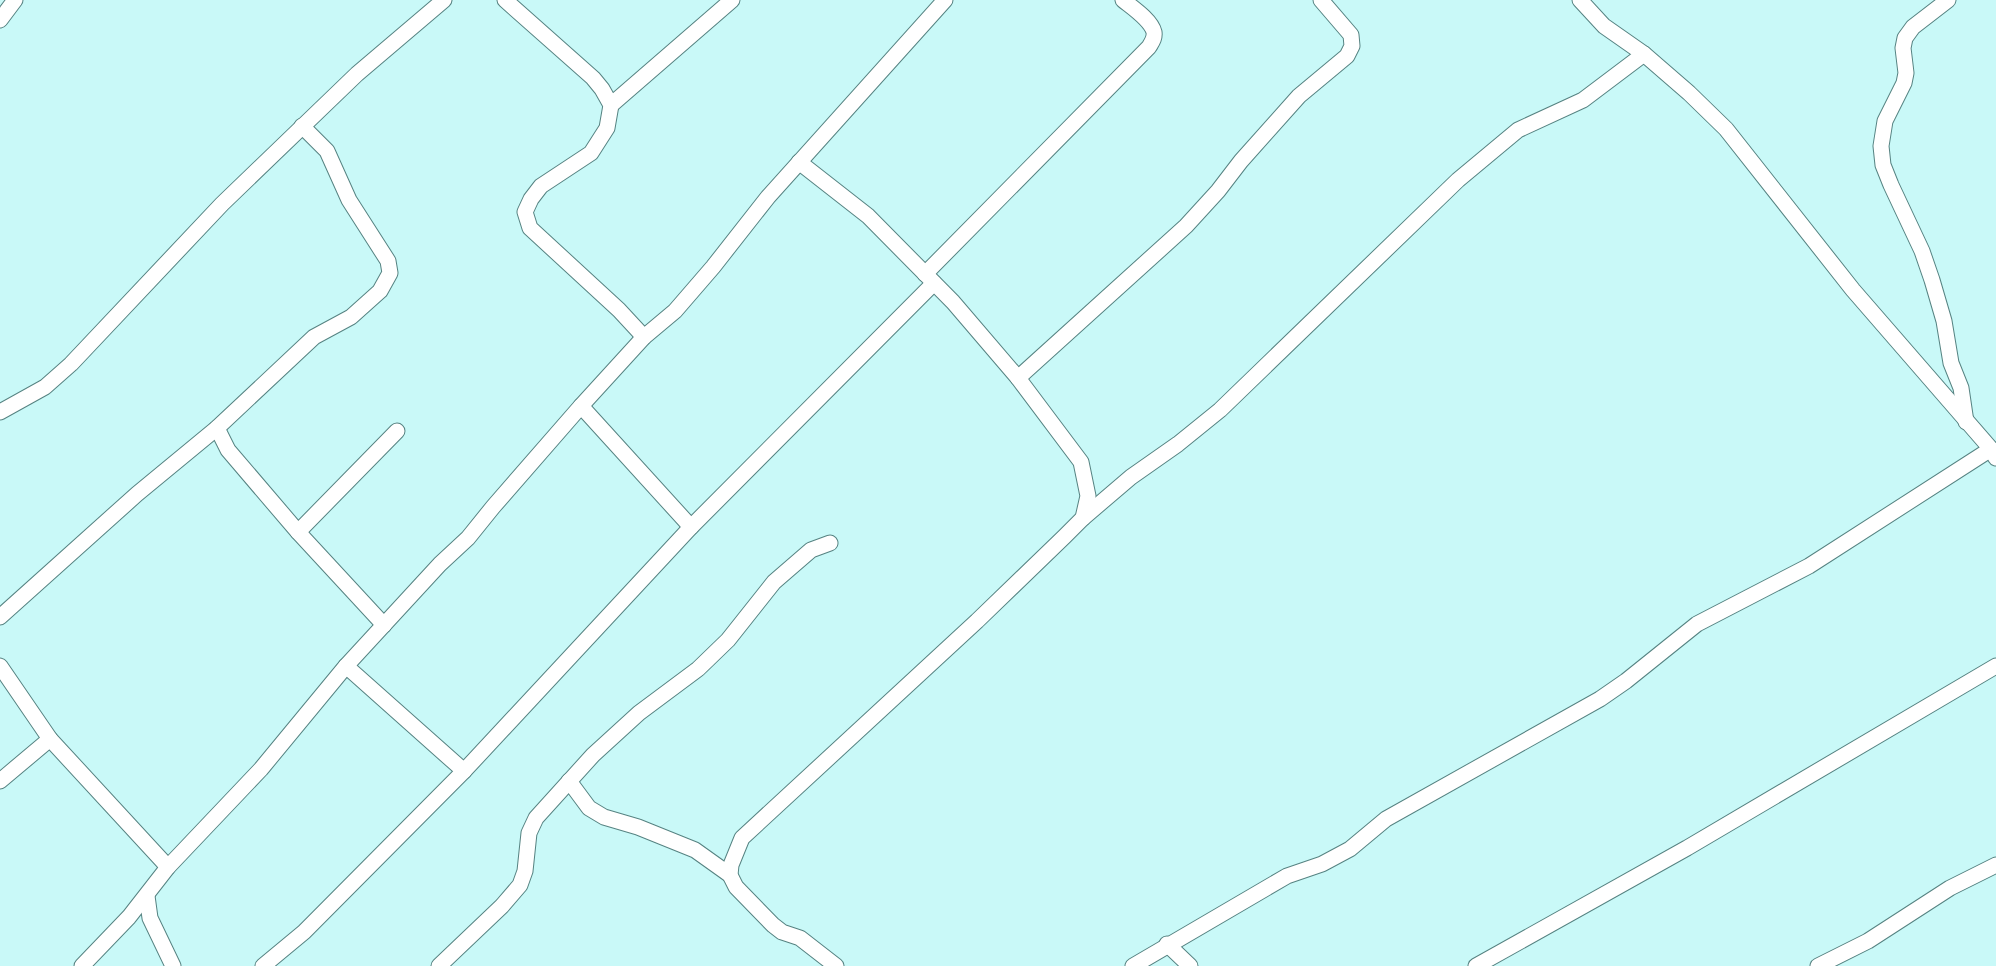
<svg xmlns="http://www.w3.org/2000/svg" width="1996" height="966" font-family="Figtree,sans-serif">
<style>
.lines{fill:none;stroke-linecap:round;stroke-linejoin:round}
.minor-casing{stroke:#568382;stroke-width:17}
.minor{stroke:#fff;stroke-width:15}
</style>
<rect width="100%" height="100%" fill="#c9f9f8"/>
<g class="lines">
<defs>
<g id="minor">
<polyline points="505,0 593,78 602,89 611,105 607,128 591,153 541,186 531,199 525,212 530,228 619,310 644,337"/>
<polyline points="1580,0 1604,26 1644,54 1689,93 1726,129 1853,290 1991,449 1996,458"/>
<polyline points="1948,0 1913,27 1905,38 1903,48 1906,73 1904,83 1885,121 1881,146 1883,165 1891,185 1922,251 1932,280 1944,321 1951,363 1961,388 1966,422"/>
<polyline points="0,20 15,0"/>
<polyline points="611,105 732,0"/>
<polyline points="799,162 868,216 953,302 1018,378 1081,462 1088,496 1083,518 1064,537 977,621 742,838 731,865 730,875 736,887 773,925 782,932 800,938 836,966"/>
<path d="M 925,274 L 1149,47 C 1152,42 1155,38 1154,32 C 1151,20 1133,8 1123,0"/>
<polyline points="1018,378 1186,226 1218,191 1241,161 1299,96 1347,56 1352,46 1351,35 1321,0"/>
<polyline points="581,406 691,527"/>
<polyline points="0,412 45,387 71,364 222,204 357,74 444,0"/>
<polyline points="217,428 228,450 298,532 384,625"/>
<polyline points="1083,518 1131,477 1178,444 1220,410 1458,180 1518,130 1583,100 1644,54"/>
<polyline points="298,532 397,431"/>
<polyline points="0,617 137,494 217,428 314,337 351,317 380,291 390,273 388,261 349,200 327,151 302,126"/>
<polyline points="0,666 50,739 168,867"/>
<polyline points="346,666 464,771"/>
<polyline points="0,781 50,739"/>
<polyline points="569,781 589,808 604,817 638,827 695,850 730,875"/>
<polyline points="147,896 150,918 173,966"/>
<polyline points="1167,944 1190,966"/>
<polyline points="82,966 129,917 168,867 261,769 346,666 440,564 468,538 493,507 581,406 644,337 675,311 713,267 768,197 945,0"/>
<polyline points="263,966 304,932 464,771 691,527 934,283"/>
<polyline points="439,966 502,906 520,885 525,871 529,833 536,818 593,755 639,713 698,669 728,640 774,582 811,550 830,543"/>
<polyline points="1133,966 1287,876 1322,864 1350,849 1386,819 1600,699 1626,681 1697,624 1809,566 1991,449"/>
<polyline points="1476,966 1687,848 1996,666"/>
<polyline points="1818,966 1868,941 1950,888 1996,865"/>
</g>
</defs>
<!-- minor casing -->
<use href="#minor" class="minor-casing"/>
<!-- minor -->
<use href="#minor" class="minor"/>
</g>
</svg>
